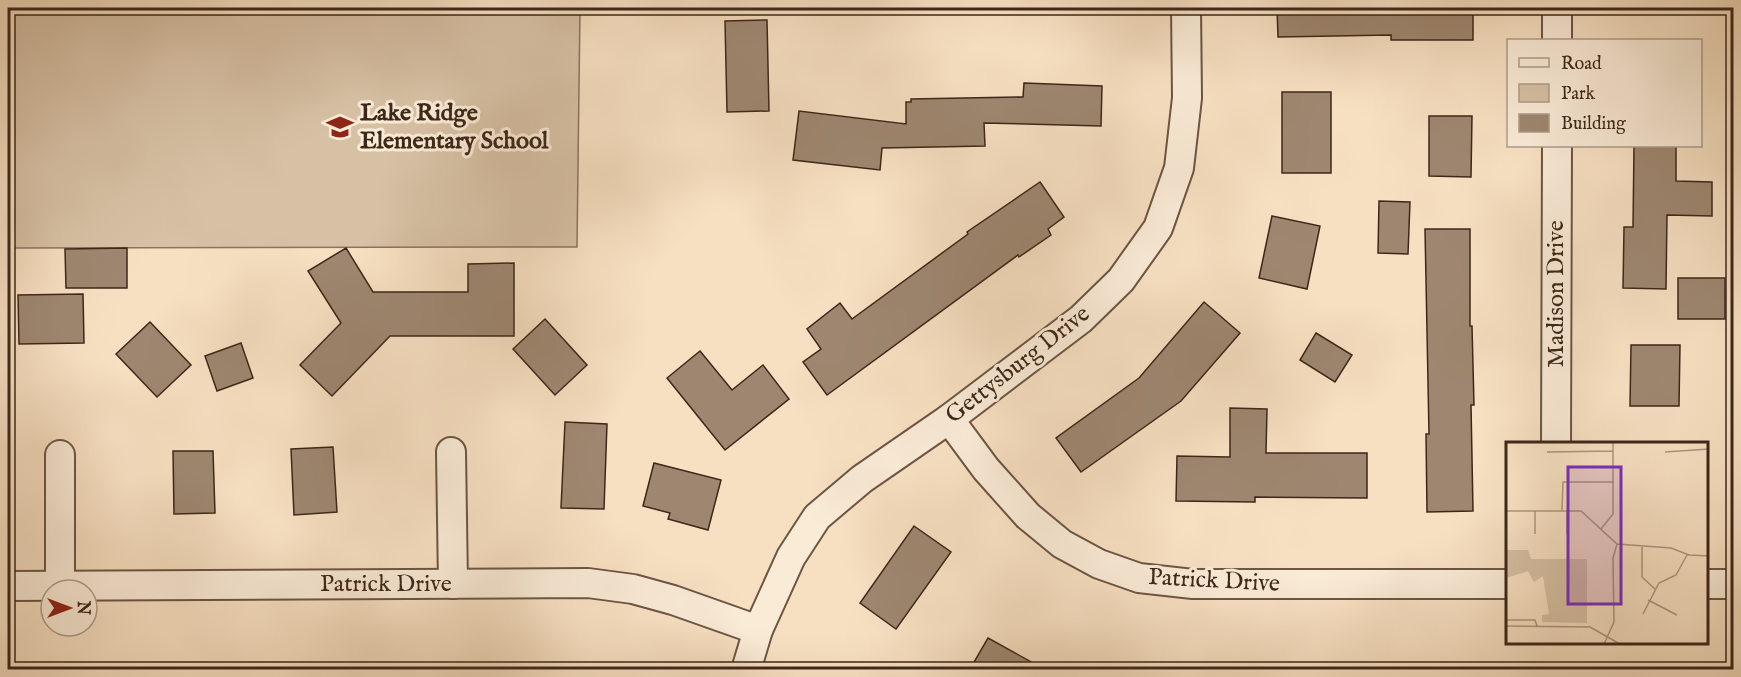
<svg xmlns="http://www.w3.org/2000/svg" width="1741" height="677" font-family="'IM FELL English',serif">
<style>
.green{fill:#d7c1a5;stroke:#8a745f;stroke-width:1.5}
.building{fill:#9e8771;stroke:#3d2719;stroke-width:1.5}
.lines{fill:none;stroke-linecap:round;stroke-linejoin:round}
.street-casing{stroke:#6c5543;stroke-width:32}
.street{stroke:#faebd7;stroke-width:28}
.labels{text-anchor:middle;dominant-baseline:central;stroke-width:6;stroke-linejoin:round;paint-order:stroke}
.poi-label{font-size:24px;font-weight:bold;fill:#3d2719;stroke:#faebd7;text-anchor:start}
.street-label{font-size:24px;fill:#3d2719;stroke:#faebd7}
.inset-road{fill:none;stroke:#ad967e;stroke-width:1.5}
.view{fill:#7b2cbf;fill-opacity:0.15;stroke:#7b2cbf;stroke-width:3}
.inset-edge{fill:none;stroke:#3d2719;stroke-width:3}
</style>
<rect width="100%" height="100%" fill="#f7e0c2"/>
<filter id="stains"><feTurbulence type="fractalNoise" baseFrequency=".00333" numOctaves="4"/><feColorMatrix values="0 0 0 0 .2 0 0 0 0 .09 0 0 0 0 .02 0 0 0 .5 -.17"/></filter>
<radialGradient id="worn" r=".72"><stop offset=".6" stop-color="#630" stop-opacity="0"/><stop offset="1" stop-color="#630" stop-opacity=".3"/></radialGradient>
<!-- green -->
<polygon class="green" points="8,8 580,8 577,247 8,248"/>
<!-- building -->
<g class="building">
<polygon points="1277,8 1473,8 1473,40 1391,40 1391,35 1278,37"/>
<polygon points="767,20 769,111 727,112 725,21"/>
<polygon points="1024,83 1102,86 1101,126 984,123 985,146 882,148 880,170 793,160 799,111 906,124 906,102 911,102 911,99 1023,97"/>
<rect x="1282" y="92" width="49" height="81"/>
<polygon points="1429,116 1472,116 1471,177 1429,176"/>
<polygon points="1634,146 1676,146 1676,181 1712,182 1712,216 1667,215 1666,289 1623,288 1624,227 1633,227"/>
<polygon points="1040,182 1064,217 1048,229 1051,235 1019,257 1018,255 827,395 803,362 821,349 807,329 840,303 852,319 968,234 967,232"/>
<polygon points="1379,201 1410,202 1408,254 1378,253"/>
<polygon points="1272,216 1320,226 1307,289 1259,278"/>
<polygon points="1425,229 1470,229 1470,326 1472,326 1474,405 1471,405 1473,511 1427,512 1426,434 1429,434"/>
<polygon points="127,248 127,288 66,288 65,249"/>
<polygon points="346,248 373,292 468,292 468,264 514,263 514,336 390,336 332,396 300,365 341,323 308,271"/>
<rect x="1678" y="278" width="47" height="41"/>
<polygon points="83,294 84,343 19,344 18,295"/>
<polygon points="1204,302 1240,333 1181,401 1081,472 1056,438 1139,378"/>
<polygon points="545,319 587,365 555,395 513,349"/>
<polygon points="150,322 191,365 157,397 116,354"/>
<polygon points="1316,333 1352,355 1335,382 1300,360"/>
<polygon points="241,343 253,378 217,391 205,356"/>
<polygon points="1631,345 1680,345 1679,406 1630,406"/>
<polygon points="700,351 732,390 763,365 789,399 725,450 667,378"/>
<polygon points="1230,408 1267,409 1266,453 1367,453 1367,498 1255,497 1255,502 1176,501 1177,456 1230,457"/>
<polygon points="565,422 607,424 604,509 561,508"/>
<polygon points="333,447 337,512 294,515 291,449"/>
<polygon points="173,451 213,451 215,513 174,514"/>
<polygon points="654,463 721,480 708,530 668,519 670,513 643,506"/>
<polygon points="914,526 951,552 896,629 860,603"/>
<polygon points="988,638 1044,669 970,669"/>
</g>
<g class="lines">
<defs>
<g id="street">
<polyline points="1557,40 1557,8"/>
<polyline points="949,419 986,469 1028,516 1062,544 1099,564 1139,578 1193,584 1507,584"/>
<polyline points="1556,443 1557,146"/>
<polyline points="451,452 453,584"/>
<polyline points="60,455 60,585"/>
<polyline points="1706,584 1734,584"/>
<polyline points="8,586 588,583 633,589 673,600 758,630"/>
<polyline points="746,670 758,630 791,557 817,517 862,479 949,419 1081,319 1121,280 1158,228 1179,168 1187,98 1186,8"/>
</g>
</defs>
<!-- street casing -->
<use href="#street" class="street-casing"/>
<!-- street -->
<use href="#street" class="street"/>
</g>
<!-- icons -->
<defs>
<symbol id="school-bare" viewBox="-9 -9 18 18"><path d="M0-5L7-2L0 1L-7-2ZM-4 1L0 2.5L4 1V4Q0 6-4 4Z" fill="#8f2418" stroke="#faebd7" stroke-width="2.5" paint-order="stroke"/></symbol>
</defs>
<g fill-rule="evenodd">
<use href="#school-bare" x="321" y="108" width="38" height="38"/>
</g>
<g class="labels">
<!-- poi labels -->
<g class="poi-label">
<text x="360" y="113">Lake Ridge<tspan x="360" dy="28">Elementary School</tspan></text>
</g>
<!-- street labels -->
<g class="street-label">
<text transform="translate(1556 294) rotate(-90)">Madison Drive</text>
<text transform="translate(1018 365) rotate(-38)">Gettysburg Drive</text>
<text transform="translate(1214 581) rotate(3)">Patrick Drive</text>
<text x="386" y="584">Patrick Drive</text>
</g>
</g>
<!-- overview -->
<g transform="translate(1506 442)">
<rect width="202" height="202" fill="#f7e0c2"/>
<path d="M 0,108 L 22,108 L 25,117 L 81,117 L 81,181 L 36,180 L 36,173 L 43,172 L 37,134 L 28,140 L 22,129 L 0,136 Z" fill="#d7c1a5"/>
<path class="inset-road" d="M 41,10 L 107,9M 159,10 L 203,7M 56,68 L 57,40 L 108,40M 0,69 L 75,69 L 111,102 L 165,106 L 183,113 L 203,114M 29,69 L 29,92M 95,87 L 107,72 L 107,0M 61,92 L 61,69M 136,105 L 136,135 L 149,147M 142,158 L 171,173M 137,172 L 153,141 L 170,133 L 181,113M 0,178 L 29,178 L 31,184M 0,184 L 84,185 L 114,202M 98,202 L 108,180 L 107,116 L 111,102"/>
<path class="view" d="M 62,25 L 115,25 L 115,162 L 62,162 Z"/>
<rect width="202" height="202" class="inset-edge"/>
</g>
<!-- margin -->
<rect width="1741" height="677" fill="none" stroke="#f7e0c2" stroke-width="30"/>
<rect x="9" y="9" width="1723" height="659" fill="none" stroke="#3d2719" stroke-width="3"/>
<rect x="15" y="15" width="1711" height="647" fill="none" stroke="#3d2719" stroke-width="1.5"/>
<!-- legend -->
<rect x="1507" y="39" width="195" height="108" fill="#faebd7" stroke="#ae9d8b" stroke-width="1.5"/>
<rect x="1519" y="58" width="30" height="9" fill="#faebd7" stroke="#ae9d8b" stroke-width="1.5"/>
<text x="1561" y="69" font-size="18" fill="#3d2719">Road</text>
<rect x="1519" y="84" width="30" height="18" fill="#d7c1a5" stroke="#ae9d8b" stroke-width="1.5"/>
<text x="1561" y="99" font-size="18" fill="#3d2719">Park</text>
<rect x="1519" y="114" width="30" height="18" fill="#9e8771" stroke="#ae9d8b" stroke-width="1.5"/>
<text x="1561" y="129" font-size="18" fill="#3d2719">Building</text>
<!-- north arrow -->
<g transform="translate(69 608) rotate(90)"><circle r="28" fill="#faebd7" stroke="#ae9d8b" stroke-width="1.5"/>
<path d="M0-4.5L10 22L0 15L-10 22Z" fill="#8f2418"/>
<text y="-9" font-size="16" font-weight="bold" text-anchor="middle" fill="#3d2719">N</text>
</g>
<rect width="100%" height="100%" filter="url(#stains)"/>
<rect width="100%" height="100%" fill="url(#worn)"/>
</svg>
